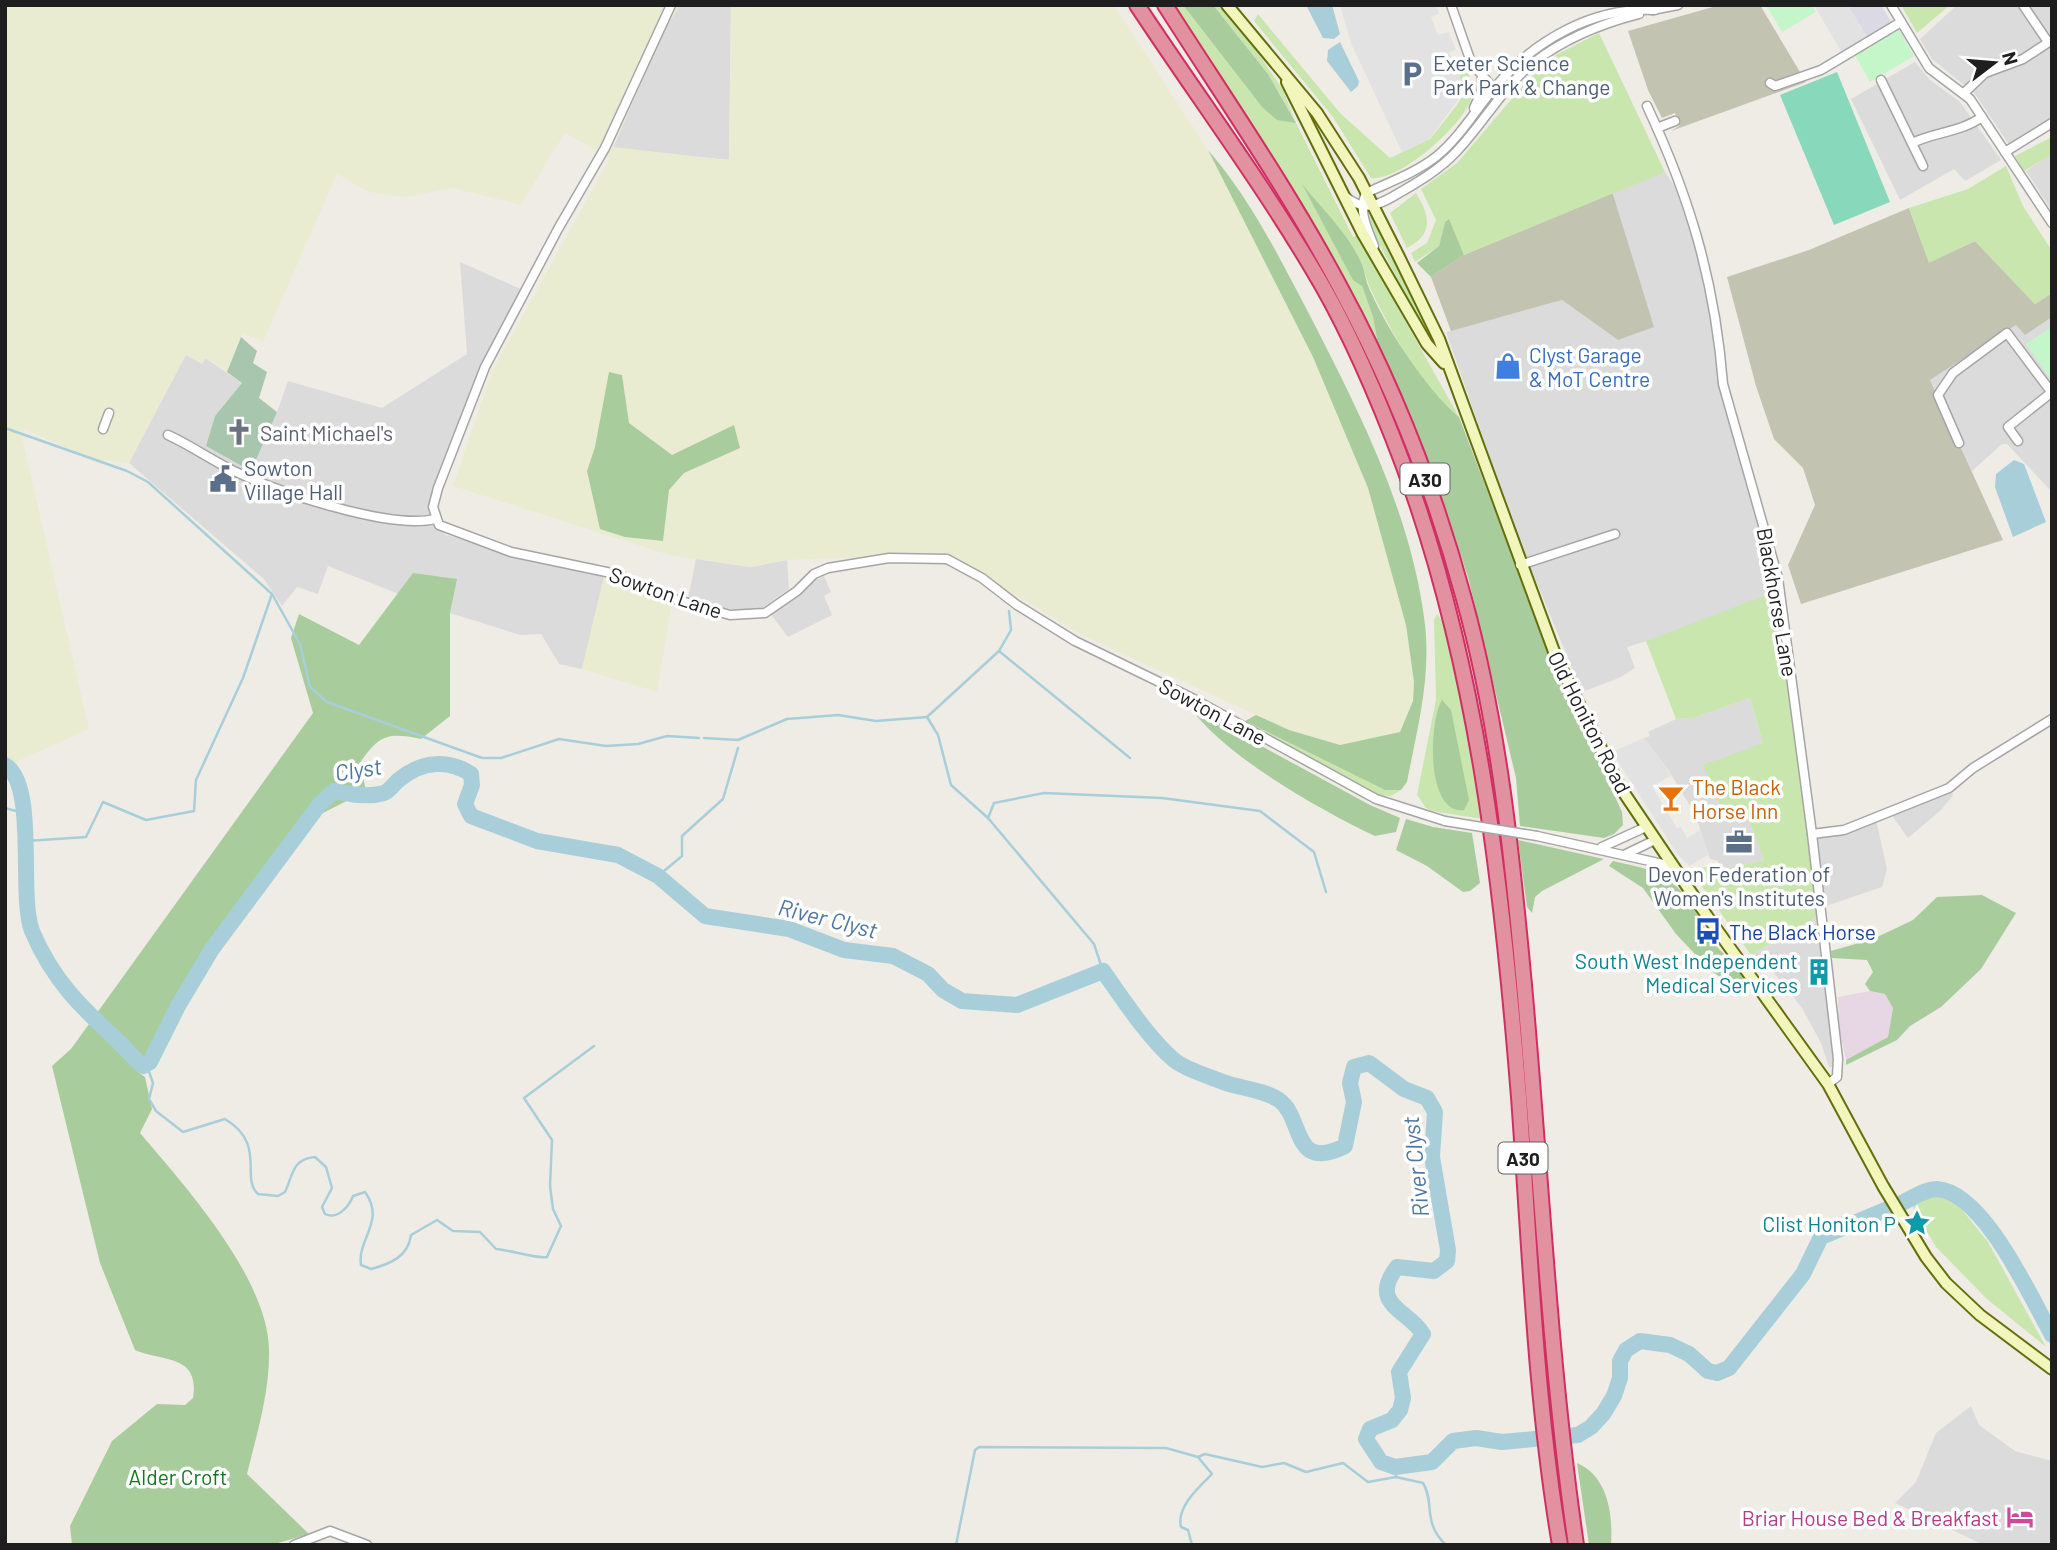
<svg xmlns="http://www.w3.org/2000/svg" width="2057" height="1550" font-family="Barlow,sans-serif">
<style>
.residential{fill:#dcdbdb}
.industrial{fill:#e7d7e4}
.construction{fill:#c2c3b1}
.farmland{fill:#eaecd2;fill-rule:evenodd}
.grass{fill:#c8e6ae}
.forest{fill:#a9cc9c}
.cemetery{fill:#a8c6ad}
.park{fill:#c5f6ca}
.pitch{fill:#88d9bb}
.parking{fill:#e2e2e2}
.plaza{fill:#dad9e4}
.water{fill:#a8ceda}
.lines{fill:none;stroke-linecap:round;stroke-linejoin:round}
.stream{stroke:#a8ceda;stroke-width:2.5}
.river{stroke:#a8ceda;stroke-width:16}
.street-casing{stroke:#a5a5a5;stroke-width:11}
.secondary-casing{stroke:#636f0b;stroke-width:14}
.highway-casing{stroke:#d02f63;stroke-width:18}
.street{stroke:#fff;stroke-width:8}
.secondary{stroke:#f2f6bc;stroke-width:10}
.highway{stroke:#e1919f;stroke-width:14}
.street-bridge-casing{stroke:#a5a5a5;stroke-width:11;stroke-linecap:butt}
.street-bridge{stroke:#fff;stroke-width:8}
.labels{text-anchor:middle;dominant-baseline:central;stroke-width:7;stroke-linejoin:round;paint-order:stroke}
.shield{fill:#fff;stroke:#626262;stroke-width:2}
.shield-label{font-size:19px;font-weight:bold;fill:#1e1e1e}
.service-label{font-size:21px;fill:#4e5e75;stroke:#fff;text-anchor:start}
.shop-label{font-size:21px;fill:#366cbe;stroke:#fff;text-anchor:start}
.worship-label{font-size:21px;fill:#5b616d;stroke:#fff;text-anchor:start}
.street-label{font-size:21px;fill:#1e1e1e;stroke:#fff}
.food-label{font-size:21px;fill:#c56008;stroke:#fff;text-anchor:start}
.transit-label{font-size:21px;fill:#164399;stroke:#fff;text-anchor:start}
.culture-label{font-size:21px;fill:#0d838f;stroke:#fff;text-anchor:end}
.park-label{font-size:21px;fill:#12771c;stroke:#fff}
.hotel-label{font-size:21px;fill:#b23c85;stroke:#fff;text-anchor:end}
.water-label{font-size:23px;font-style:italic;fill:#4d76a1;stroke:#fff}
</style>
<rect width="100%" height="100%" fill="#efece5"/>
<!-- residential -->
<g class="residential">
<polygon points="680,5 731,5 729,160 613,148 663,32"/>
<polygon points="1957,5 2052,5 2052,121 2010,146 1975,94 1932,59 1920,39"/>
<polygon points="1915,62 1929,79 1960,102 2001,160 1965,181 1954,169 1900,200 1851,99"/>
<polygon points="2051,154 2052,155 2052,211 2026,171"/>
<polygon points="1665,172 1679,193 1703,259 1713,336 1777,591 1673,633 1627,647 1635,668 1619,678 1582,692 1517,535 1446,332 1562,300 1618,340 1653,327 1612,191"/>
<polygon points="460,262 525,291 484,366 437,487 436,527 446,535 604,577 582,669 559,664 541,634 520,635 450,613 456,579 405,586 399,594 328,566 318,594 297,587 282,606 264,579 129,463 176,368 186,355 205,358 242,383 215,416 206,446 277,412 288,381 382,408 467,354"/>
<polygon points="2052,317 2052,492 2007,444 2002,444 1972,471 1930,380 2016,325 2025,334"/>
<polygon points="696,559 751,567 787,560 789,589 756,612 710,606 688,599"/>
<polygon points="824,576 831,592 824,596 832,615 788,637 770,613 804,592 806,586"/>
<polygon points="1750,698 1763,743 1704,766 1727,817 1745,808 1764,860 1722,870 1718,861 1710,859 1695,814 1669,771 1644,738 1650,736 1648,732 1676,719 1693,718"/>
<polygon points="1950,791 1953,795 1941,810 1908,838 1891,814"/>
<polygon points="1876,820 1887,869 1882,887 1823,907 1816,836"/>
<polygon points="1817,917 1832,1031 1835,1064 1832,1067 1829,1067 1821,1043 1802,1008 1770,968 1756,962 1751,955"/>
<polygon points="1971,1406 1979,1425 2015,1451 2052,1461 2052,1545 1984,1545 1895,1503 1916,1482 1936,1433"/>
</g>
<!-- industrial -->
<polygon class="industrial" points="1870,991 1885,994 1893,1008 1888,1037 1846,1060 1839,1028 1838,997"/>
<!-- construction -->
<g class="construction">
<polygon points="1720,5 1760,5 1806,82 1671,131 1679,126 1675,113 1662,118 1648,90 1628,31"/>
<polygon points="1612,191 1654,327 1618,340 1562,300 1451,331 1431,277 1464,255"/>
<polygon points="1909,208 1929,262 1975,241 2035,304 2052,293 2052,317 2025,335 2016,325 1930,380 2003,540 1801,604 1788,565 1815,505 1803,468 1774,439 1756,386 1727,277 1809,250"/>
</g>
<!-- farmland -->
<g class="farmland">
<path d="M 5,5 L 680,5 L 663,32 L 613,147 L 725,160 L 729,159 L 731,5 L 1114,5 L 1208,150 L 1313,357 L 1368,488 L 1406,625 L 1414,682 L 1413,701 L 1400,732 L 1340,745 L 1289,730 L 1078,633 L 947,554 L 787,560 L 751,567 L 669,555 L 453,486 L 493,369 L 610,158 L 565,133 L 521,205 L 452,188 L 406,197 L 369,192 L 337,174 L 263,342 L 242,333 L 227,372 L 206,358 L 202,364 L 186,355 L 129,463 L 92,459 L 24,429 L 22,437 L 89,729 L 5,767 ZM 609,372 L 622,376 L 629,423 L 672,455 L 734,425 L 740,448 L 684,473 L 669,490 L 587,471 L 595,447 Z"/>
<polygon points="614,576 672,603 657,692 582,669 604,577"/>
</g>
<!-- grass -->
<g class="grass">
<path d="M 1173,5 L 1183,5 L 1262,107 L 1296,122 L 1268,74 L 1213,5 L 1219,5 L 1258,53 L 1283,90 L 1296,123 L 1353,237 L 1357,235 L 1459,417 C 1420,385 1393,335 1371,290 C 1366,280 1365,269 1360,260 C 1344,232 1324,211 1304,188 L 1362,286 L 1373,317 L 1378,344 L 1287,181 Z"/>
<polygon points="1901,5 1950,5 1917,33"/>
<path d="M 1258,14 L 1340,113 L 1390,158 L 1430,139 L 1457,105 L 1463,95 L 1462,82 L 1455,65 L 1462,62 C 1467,71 1474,82 1473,93 C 1469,121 1400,182 1371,178 L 1333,117 L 1254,21 Z"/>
<polygon points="1599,33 1665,172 1464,255 1449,220 1445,222 1439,246 1415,262 1411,253 1427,243 1436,220 1421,189 1457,163 1527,81 1556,55"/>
<polygon points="2052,137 2052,154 2024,171 2015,156"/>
<polygon points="2006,166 2023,206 2052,251 2052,293 2035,304 1975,241 1929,263 1909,208 1968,189"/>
<path d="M 1416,193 C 1430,216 1434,234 1407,248 L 1390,213 Z"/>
<polygon points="1370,216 1372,216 1429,332 1423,328 1371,228"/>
<polygon points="1777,591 1817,917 1751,955 1693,874 1706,867 1722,870 1764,860 1745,809 1726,817 1703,765 1763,743 1750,698 1693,718 1676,719 1646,641"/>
<polygon points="1437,614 1443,622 1463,706 1482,819 1432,811 1426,808 1417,795 1436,700 1434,620"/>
<polygon points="1245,721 1385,790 1401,790 1391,796 1379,795"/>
<polygon points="1931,1194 1951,1196 1988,1242 2046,1347 1987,1299 1936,1247 1911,1204"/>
</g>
<!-- forest -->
<g class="forest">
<polygon points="1183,5 1213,5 1268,74 1296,123 1277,120 1262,107"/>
<path d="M 1208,150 C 1249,197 1277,253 1306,308 C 1357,407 1412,513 1425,625 C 1431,679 1417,730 1407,782 L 1401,790 L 1385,790 L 1245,721 L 1256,715 L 1289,730 L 1340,745 L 1400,732 L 1413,701 L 1414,682 L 1406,625 L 1368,488 L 1313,357 Z"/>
<path d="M 1302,184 C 1322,209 1347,232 1361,262 C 1364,268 1365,276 1367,283 C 1382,322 1426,390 1459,417 L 1570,707 L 1585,735 L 1548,649 L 1622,812 L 1623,825 L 1614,834 L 1604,838 L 1520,826 L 1516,778 L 1468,577 L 1435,477 L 1378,344 L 1373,317 L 1362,286 L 1353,280 Z"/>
<polygon points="1449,219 1464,255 1431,277 1417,263 1439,246 1445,222"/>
<polygon points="609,372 622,375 629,423 672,455 734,425 740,448 684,473 669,490 663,541 625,537 600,529 587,471 595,447"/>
<path d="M 413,573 L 457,579 L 450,613 L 450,716 L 421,739 C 388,732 379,735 360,763 L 366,791 L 321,814 L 163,1024 L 138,1072 L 145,1077 L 152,1109 L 140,1133 C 185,1186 267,1277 269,1349 C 270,1392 257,1433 247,1474 L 309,1534 L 271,1545 L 72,1545 L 70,1526 L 112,1441 L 157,1404 L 185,1405 L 193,1398 C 200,1354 163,1362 135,1350 L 100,1263 L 52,1066 L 71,1049 L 313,713 L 291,638 L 299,614 L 359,645 Z"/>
<path d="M 1442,700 L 1451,710 L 1469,800 L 1464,810 C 1425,815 1429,720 1442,700 Z"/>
<path d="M 1197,711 L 1370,805 L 1400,818 L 1396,832 L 1375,836 C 1320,810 1234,761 1195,714 Z"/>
<polygon points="1406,819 1433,827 1472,833 1480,883 1470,891 1463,892 1427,866 1396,850"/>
<polygon points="1518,840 1604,859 1542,891 1535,897 1532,913 1527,907"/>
<path d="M 1613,861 C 1662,872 1673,873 1700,919 C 1704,925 1704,932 1709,938 C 1723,955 1741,966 1748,990 L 1741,990 L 1711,971 L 1676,934 L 1643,888 L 1609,866 Z"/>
<polygon points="1982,895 2016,913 1981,969 1941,1007 1910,1026 1897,1040 1846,1065 1846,1060 1888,1037 1893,1008 1885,994 1870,991 1865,984 1873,972 1867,960 1832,958 1831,951 1873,939 1913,920 1937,897"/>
<path d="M 1577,1463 C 1608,1476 1613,1515 1611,1545 L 1589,1545 Z"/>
</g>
<!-- cemetery -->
<polygon class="cemetery" points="241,337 257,351 253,363 267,372 259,398 277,412 251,471 206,446 215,416 242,383 227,372"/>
<!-- park -->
<g class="park">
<polygon points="1766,5 1812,5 1816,12 1782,32"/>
<polygon points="1898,28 1914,56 1870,82 1855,55"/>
<polygon points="2052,327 2052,381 2026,344"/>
</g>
<!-- pitch -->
<polygon class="pitch" points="1837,72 1890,202 1834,225 1780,95"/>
<!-- parking -->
<g class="parking">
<polygon points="1340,5 1436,5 1439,14 1431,17 1438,35 1448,32 1456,49 1449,53 1462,82 1464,92 1429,139 1402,152 1351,43"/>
<polygon points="1814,5 1848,5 1870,42 1845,58"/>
<polygon points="1644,738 1671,775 1652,787 1677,828 1681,827 1687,838 1701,830 1708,855 1689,866 1676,852 1612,752"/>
</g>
<!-- plaza -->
<polygon class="plaza" points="1848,5 1881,5 1892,23 1868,38"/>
<!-- water -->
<g class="water">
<polygon points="1306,5 1332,5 1340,34 1334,39 1323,38"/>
<polygon points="1340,42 1359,81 1358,86 1351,92 1327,61 1328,50"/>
<polygon points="2014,460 2024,464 2046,522 2013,537 1995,487 1996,474"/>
</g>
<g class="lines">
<!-- stream -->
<g class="stream">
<polyline points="5,428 127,471 148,482 272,594 300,644 310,687 327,702 482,758 501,758 559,739 606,746 638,744 667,736 699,738"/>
<polyline points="999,651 1130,758"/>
<polyline points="927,717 999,651 1011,630 1009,611"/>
<polyline points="704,738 738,740 787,719 838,715 876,721 927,717 938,735 951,785 988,818 1094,944 1103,971"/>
<polyline points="5,808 23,813"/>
<polyline points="988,818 994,803 1044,793 1162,798 1260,811 1314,852 1326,892"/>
<polyline points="27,841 86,837 103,802 146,820 194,811 196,780 243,678 272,594"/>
<polyline points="658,876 682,856 682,836 723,799 738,748"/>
<path d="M 147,1066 L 153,1083 L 149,1099 L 156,1111 L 183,1132 L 225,1119 C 267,1144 240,1178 258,1194 L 278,1196 L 285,1192 C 293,1175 292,1159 315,1157 L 326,1167 L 332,1188 L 322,1207 L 325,1214 C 337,1220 349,1207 353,1196 L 365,1192 C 386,1221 357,1239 361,1265 L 371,1269 C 390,1264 408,1257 411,1235 L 437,1220 L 453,1231 L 480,1232 L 496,1249 C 511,1250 535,1259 547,1257 L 561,1226 L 553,1209 L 550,1186 L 552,1140 L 524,1098 L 594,1046"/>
<path d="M 1395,1467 L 1396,1477 L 1423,1483 C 1435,1502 1422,1523 1446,1545"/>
<polyline points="956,1545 975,1450 979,1447 1166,1448 1198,1457"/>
<path d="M 1192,1545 L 1188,1530 L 1181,1527 C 1176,1507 1199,1487 1212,1474 L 1198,1457 L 1205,1454 L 1262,1467 L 1284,1463 L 1306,1472 L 1343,1463 L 1368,1482 L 1396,1477"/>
</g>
<!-- river -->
<g class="river">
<path d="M 5,765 C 38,785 18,894 32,931 C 53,981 82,1008 120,1043 C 128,1051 134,1059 143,1066 L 150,1062 L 178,1006 L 212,949 L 319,805 L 334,791 C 351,794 367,798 384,793 C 391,790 394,783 400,779 C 422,761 448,759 471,774 L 472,785 L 465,804 L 471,816 L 537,841 L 618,855 L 658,876 L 705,916 L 789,929 L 844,950 L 893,956 L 928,974 L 943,990 L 962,1001 L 1017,1005 L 1103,971 C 1123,999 1148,1038 1174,1060 C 1186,1070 1209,1076 1223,1082 C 1242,1089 1262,1089 1279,1100 C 1304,1117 1291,1173 1345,1146 L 1354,1102 L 1350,1083 L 1354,1067 L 1369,1063 L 1404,1089 L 1427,1098 L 1435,1112 L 1432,1157 L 1448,1250 L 1447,1261 L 1434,1271 L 1397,1267 C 1368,1305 1409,1310 1423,1334 L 1399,1372 L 1403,1398 L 1400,1410 L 1392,1420 L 1370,1429 L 1366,1439 L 1381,1462 L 1395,1467 L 1432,1462 L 1453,1441 L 1476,1438 L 1502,1442 L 1578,1435 L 1591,1427 L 1603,1414 L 1614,1396 L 1620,1378 L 1620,1361 L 1626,1350 L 1640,1341 L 1670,1345 L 1689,1354 L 1708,1371 L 1717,1373 L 1729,1368 L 1803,1274 L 1821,1237 L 1888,1209"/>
<path d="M 1902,1203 C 1912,1198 1926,1189 1937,1189 C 1984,1192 2031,1298 2052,1335"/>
</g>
<defs>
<g id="street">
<polyline points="671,5 605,148 558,229 485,367 438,488 433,507 439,525 511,552 616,574 664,596 730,615 765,613 797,591 814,574 828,568 889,558 947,559 982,578 1017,605 1075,641 1192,698 1376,799 1445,821"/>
<polyline points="1451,5 1471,62 1494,89"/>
<polyline points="1891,5 1929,68 1970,99 2052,223"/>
<polyline points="2023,5 2048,42"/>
<polyline points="1652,10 1678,5"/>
<polyline points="1881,80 1923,166"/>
<polyline points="1770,83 1775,86 1821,70 1901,22"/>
<polyline points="1964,93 1985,73 2023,59 2052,40"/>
<path d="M 1647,106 C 1690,198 1715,282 1723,384 L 1778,578 L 1812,834 L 1838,1059 L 1837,1077 L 1828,1084"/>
<polyline points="1474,108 1482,90 1482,78"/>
<polyline points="1657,128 1675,121"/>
<path d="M 1912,143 C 1935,132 1961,132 1982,117"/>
<polyline points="2005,152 2052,123"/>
<path d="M 1346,197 C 1365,213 1381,204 1399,193 C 1420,181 1440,169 1456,152 C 1483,124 1502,88 1533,63 C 1565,38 1600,24 1639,14"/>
<path d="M 1374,246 C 1367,228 1358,211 1366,193 C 1390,182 1417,172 1437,156 C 1461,136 1476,109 1496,86 C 1535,40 1593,7 1655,10"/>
<polyline points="103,429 109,413"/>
<path d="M 168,435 C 192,446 211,460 234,471 C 278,492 390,530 435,519"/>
<polyline points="2018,441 2008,427 2052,392"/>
<polyline points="1959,443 1938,395 1953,373 2007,333 2052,393"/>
<polyline points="1520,565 1615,534"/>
<polyline points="1812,834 1844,830 1949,788 1973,768 2052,719"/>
<polyline points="1537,836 1672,866"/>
<polyline points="1602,847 1646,827"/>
<polyline points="1626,854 1655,840"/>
<polyline points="294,1545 330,1531 367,1545"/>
</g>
<g id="secondary">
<polyline points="1227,5 1317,113 1359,178 1399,257 1439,339 1556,657 1620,787 1707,916 1828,1084 1883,1186 1926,1257 1946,1283 1980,1315 2052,1369"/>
<polyline points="1287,82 1363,234 1427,344 1444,363"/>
</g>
<g id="highway">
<path d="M 1137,5 C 1199,99 1266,188 1322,285 C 1354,341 1380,403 1403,464 C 1478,666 1502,883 1519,1097 C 1530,1247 1535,1397 1560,1545"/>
<path d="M 1165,5 C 1225,99 1289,191 1341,289 C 1394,387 1435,492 1464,599 C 1499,725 1512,855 1524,985 C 1541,1172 1549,1359 1576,1545"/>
</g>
</defs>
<!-- street casing -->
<use href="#street" class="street-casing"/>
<!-- secondary casing -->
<use href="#secondary" class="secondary-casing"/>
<!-- highway casing -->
<use href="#highway" class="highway-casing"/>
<!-- street -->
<use href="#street" class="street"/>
<!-- secondary -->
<use href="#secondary" class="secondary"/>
<!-- highway -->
<use href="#highway" class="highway"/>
<defs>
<polyline id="street-bridge" points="1445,821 1537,836"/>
</defs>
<!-- street-bridge casing -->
<use href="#street-bridge" class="street-bridge-casing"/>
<!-- street-bridge -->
<use href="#street-bridge" class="street-bridge"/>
</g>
<!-- icons -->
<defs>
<symbol id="parking-bare" viewBox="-9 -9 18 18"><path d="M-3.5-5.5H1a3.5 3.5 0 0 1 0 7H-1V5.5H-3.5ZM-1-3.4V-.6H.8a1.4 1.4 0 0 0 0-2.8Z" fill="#5c6f8a" stroke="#fff" stroke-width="2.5" paint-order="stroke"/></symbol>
<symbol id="shop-bare" viewBox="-9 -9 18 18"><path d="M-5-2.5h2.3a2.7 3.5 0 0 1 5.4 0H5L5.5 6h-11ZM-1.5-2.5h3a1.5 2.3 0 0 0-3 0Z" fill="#3f7fe0" stroke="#fff" stroke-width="2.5" paint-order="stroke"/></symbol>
<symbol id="church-bare" viewBox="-9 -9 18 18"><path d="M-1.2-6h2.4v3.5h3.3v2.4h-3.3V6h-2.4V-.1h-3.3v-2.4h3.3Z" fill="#6b7280" stroke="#fff" stroke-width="2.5" paint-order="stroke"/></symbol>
<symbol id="civic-bare" viewBox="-9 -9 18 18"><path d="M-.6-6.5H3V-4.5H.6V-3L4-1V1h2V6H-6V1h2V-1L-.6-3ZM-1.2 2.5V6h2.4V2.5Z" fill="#5c6f8a" stroke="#fff" stroke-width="2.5" paint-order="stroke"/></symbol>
<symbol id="bar-bare" viewBox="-9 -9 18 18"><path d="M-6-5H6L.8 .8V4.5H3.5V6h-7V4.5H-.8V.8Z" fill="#e8710a" stroke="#fff" stroke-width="2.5" paint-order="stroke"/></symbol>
<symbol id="office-bare" viewBox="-9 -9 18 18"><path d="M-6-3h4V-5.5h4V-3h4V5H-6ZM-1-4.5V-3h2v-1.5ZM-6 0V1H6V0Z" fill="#5c6f8a" stroke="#fff" stroke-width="2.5" paint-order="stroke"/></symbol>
<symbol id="bus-bare" viewBox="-9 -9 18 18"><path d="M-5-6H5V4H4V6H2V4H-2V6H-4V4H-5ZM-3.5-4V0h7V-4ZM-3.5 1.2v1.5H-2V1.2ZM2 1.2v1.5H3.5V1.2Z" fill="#1a4fb4" stroke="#fff" stroke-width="2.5" paint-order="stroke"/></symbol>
<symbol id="building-bare" viewBox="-9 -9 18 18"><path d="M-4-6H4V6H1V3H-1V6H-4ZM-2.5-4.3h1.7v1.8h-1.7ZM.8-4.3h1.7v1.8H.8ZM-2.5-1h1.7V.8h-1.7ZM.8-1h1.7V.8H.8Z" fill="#0f9aa8" stroke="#fff" stroke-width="2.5" paint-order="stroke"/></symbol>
<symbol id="sight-bare" viewBox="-9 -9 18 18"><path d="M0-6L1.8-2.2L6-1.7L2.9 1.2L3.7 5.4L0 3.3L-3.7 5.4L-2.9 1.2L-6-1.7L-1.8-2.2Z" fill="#0f9aa8" stroke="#fff" stroke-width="2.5" paint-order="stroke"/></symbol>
<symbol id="hotel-bare" viewBox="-9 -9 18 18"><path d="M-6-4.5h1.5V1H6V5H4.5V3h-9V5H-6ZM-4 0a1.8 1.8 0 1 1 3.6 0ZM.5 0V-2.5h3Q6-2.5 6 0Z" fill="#d1479c" stroke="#fff" stroke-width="2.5" paint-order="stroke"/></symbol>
</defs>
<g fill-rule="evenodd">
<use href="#parking-bare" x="1393" y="55" width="38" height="38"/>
<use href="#shop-bare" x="1489" y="347" width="38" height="38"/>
<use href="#church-bare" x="220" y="413" width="38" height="38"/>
<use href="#civic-bare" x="204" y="460" width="38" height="38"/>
<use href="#bar-bare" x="1652" y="779" width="38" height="38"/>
<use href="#office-bare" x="1720" y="823" width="38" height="38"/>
<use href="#bus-bare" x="1689" y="912" width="38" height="38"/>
<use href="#building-bare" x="1800" y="953" width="38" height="38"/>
<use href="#sight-bare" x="1898" y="1204" width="38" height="38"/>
<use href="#hotel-bare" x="2001" y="1498" width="38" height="38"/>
</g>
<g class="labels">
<!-- shield labels -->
<g class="shield">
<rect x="1400.5" y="463.5" width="49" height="31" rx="5"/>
<rect x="1498.5" y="1142.5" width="49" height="31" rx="5"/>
</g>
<g class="shield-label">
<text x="1425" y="479">A30</text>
<text x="1523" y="1158">A30</text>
</g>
<!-- service labels -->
<g class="service-label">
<text x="1433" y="62">Exeter Science<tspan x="1433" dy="24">Park Park &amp; Change</tspan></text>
<text x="244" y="467">Sowton<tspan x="244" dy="24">Village Hall</tspan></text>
<text x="1739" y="873" text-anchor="middle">Devon Federation of<tspan x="1739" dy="24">Women's Institutes</tspan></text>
</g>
<!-- shop labels -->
<g class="shop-label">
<text x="1529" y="354">Clyst Garage<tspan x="1529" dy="24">&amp; MoT Centre</tspan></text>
</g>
<!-- worship labels -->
<g class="worship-label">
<text x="260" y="432">Saint Michael's</text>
</g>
<!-- street labels -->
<g class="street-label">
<text transform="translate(666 592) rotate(19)">Sowton Lane</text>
<text transform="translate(1778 602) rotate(80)">Blackhorse Lane</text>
<text transform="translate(1213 711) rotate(28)">Sowton Lane</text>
<text transform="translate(1590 722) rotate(63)">Old Honiton Road</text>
</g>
<!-- food labels -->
<g class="food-label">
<text x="1692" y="786">The Black<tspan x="1692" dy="24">Horse Inn</tspan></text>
</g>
<!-- transit labels -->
<g class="transit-label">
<text x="1729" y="931">The Black Horse</text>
</g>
<!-- culture labels -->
<g class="culture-label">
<text x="1798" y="960">South West Independent<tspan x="1798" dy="24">Medical Services</tspan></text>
<text x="1896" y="1223">Clist Honiton P</text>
</g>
<!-- park labels -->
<g class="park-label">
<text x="178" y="1476">Alder Croft</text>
</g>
<!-- hotel labels -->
<g class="hotel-label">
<text x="1999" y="1517">Briar House Bed &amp; Breakfast</text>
</g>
<!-- water labels -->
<g class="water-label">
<text transform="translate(358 769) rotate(-9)">Clyst</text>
<text transform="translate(828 918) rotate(14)">River Clyst</text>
<text transform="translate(1415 1167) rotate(-96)">River Clyst</text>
</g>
</g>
<!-- border -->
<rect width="2057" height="1550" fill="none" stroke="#1e1e1e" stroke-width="14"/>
<!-- north arrow -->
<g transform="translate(1994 63) rotate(74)" stroke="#ffffff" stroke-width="5" paint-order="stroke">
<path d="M0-5L12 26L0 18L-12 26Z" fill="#1e1e1e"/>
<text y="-10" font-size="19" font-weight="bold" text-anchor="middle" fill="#1e1e1e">N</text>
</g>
</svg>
